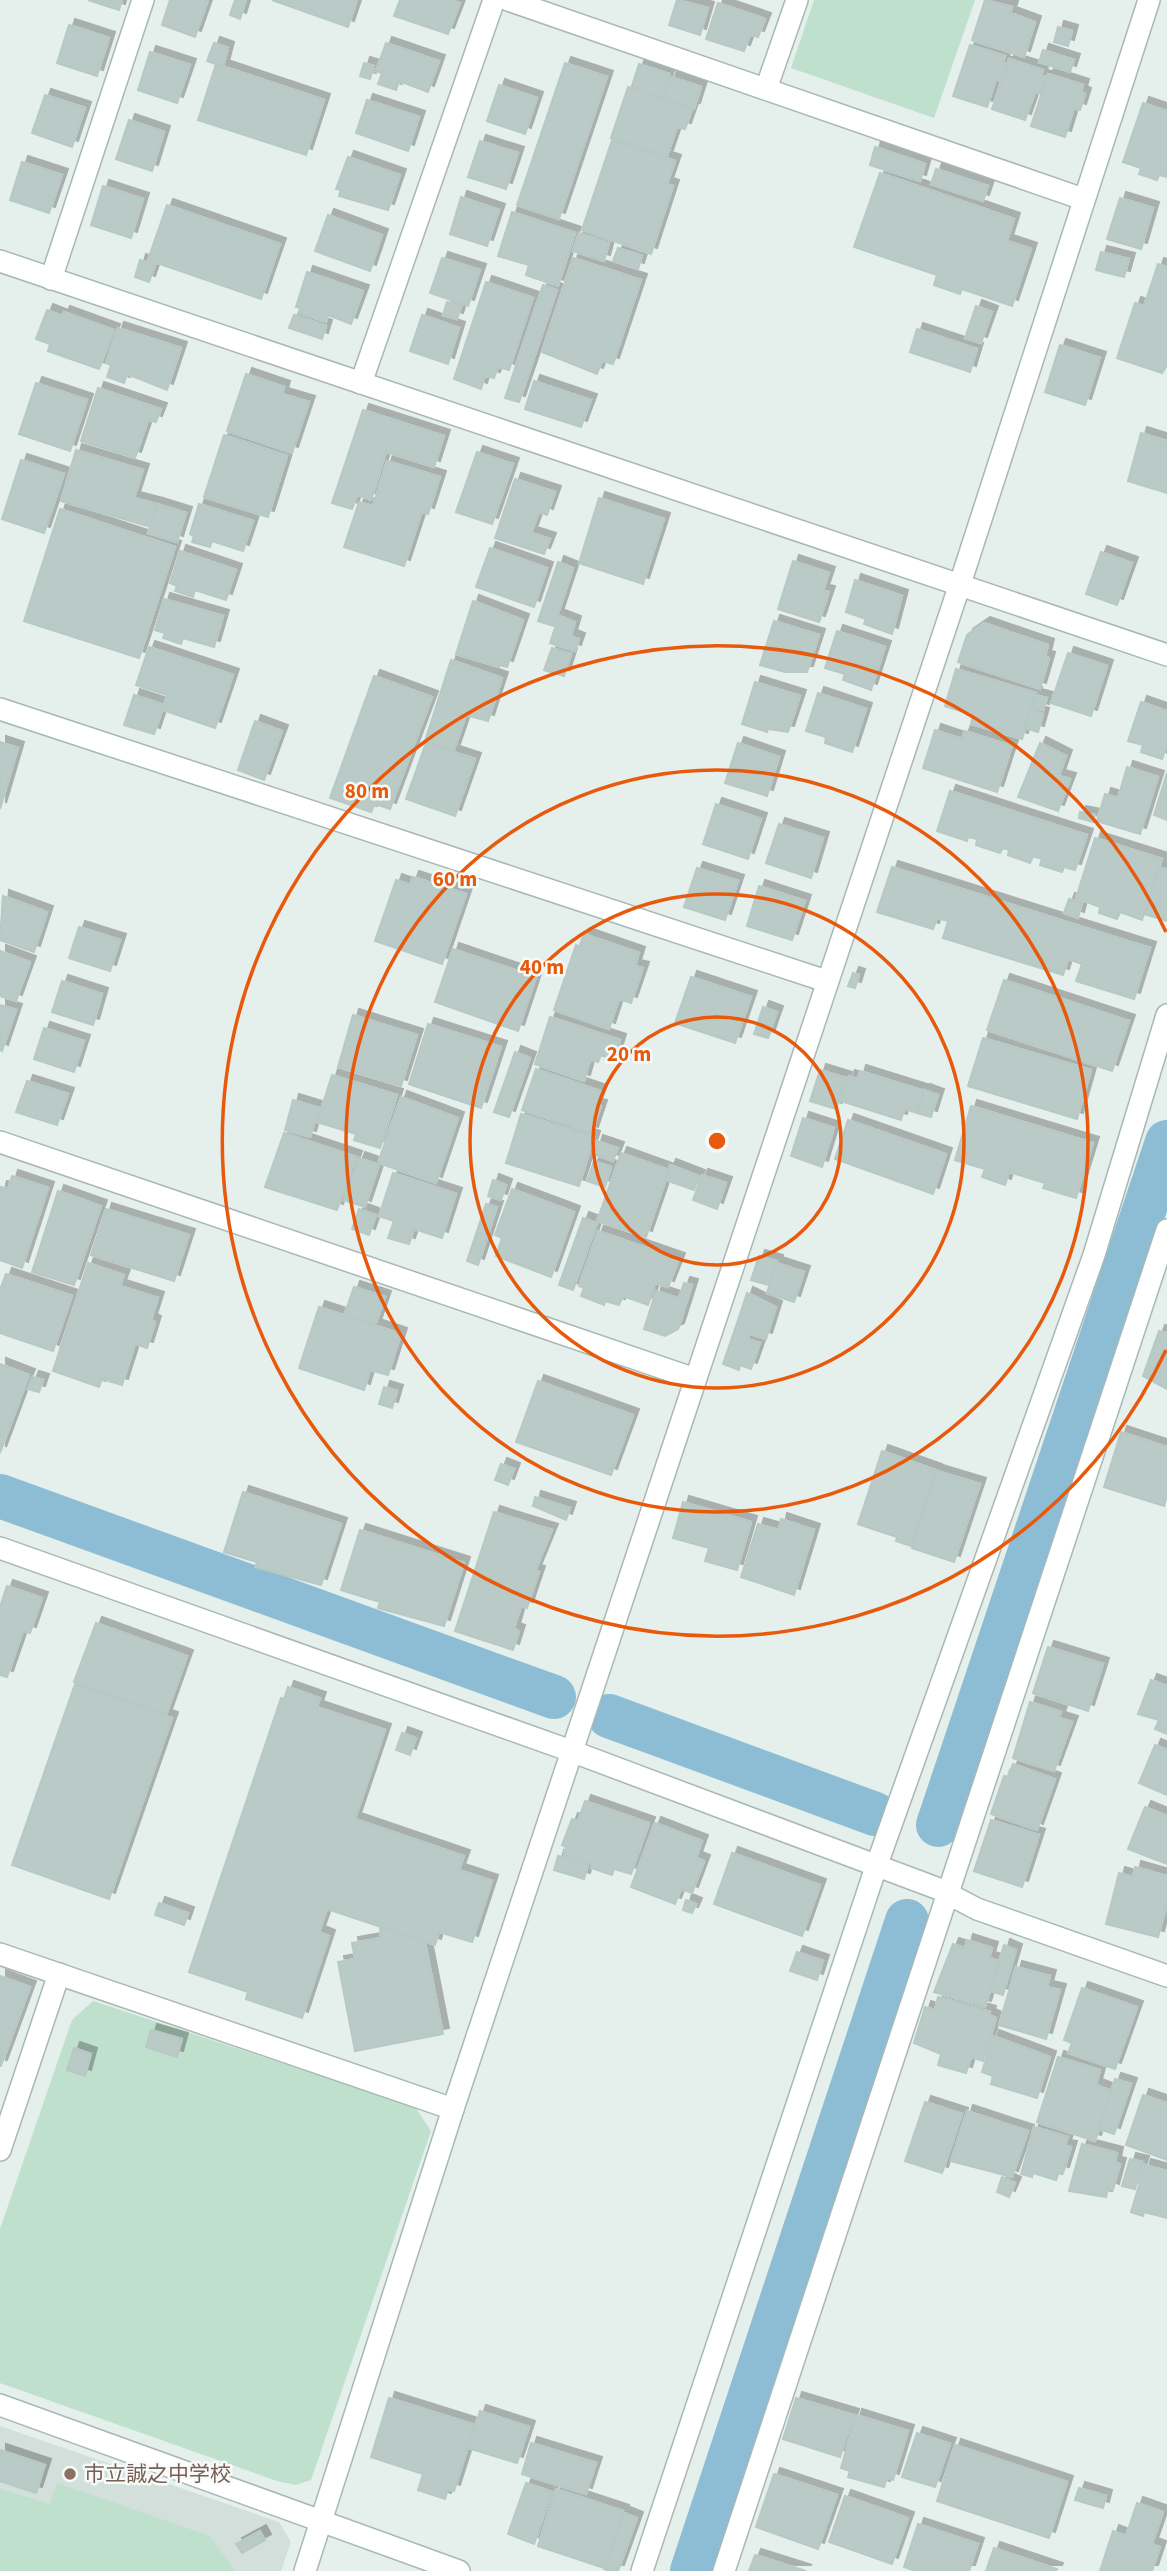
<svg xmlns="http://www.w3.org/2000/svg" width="1167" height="2571" font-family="'Source Sans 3','Noto Sans JP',sans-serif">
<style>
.built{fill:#d3dfdb}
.green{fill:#bee0cd}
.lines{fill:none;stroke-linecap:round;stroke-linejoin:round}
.canal{stroke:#8cbdd5;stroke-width:44}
.building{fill:#bacac6;stroke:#b7c9c5;stroke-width:2;filter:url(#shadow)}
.minor-casing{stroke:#a7b8b5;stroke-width:24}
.minor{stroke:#fff;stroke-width:21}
.ring{fill:none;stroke:#e8590c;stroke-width:3.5}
.education-dot{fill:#8d6e63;stroke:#f6fbf9;stroke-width:2.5}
.labels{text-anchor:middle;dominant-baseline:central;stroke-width:5;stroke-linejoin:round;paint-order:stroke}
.education-label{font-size:21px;fill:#785e54;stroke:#f6fbf9;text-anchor:start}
.centre{fill:#e8590c;stroke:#f6fbf9;stroke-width:3.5}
.ring-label{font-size:21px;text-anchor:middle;font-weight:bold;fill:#e8590c;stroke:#f6fbf9;stroke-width:5;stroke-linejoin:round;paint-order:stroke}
</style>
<defs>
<filter id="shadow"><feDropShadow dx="6" dy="-6" stdDeviation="0" flood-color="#0004"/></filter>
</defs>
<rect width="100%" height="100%" fill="#e5efec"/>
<!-- built -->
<polygon class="built" points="0,2426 279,2522 291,2542 281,2571 0,2571"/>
<!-- green -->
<g class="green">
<polygon points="814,0 975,0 934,118 791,68"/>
<polygon points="93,2001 415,2107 431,2131 311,2480 296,2485 277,2481 0,2383 0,2229 72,2020"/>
<polygon points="57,2483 210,2536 235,2571 0,2571 0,2489 50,2504"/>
</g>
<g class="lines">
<!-- canal -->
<g class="canal">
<polyline points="0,1496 554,1697"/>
<polyline points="609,1716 875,1814"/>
<polyline points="938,1825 1167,1142"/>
<polyline points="692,2571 907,1921"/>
</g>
</g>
<!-- building -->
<g class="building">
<polygon points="88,0 122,0 119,10"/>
<polygon points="170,0 208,0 195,37 162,25"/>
<polygon points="235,0 246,0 240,19 230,15"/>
<polygon points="272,0 357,0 348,27"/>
<polygon points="400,0 451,0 460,3 448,34 394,16"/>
<polygon points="677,0 708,8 700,35 669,25"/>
<polygon points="985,0 1012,7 1010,13 1035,22 1024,57 972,40"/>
<polygon points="718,3 765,19 758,37 750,35 744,51 706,39"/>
<polygon points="69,25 109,38 97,76 57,63"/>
<polygon points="1058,27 1072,31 1068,46 1054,42"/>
<polygon points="214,43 228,48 223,67 207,61"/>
<polygon points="386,43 439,61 428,92 399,81 396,90 378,84 382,73 376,71"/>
<polygon points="970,45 1005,56 1003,63 1006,63 1001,81 996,79 987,107 953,96"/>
<polygon points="1043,50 1074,60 1070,72 1039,62"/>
<polygon points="150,52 190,65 177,103 138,90"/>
<polygon points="1009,59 1043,70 1041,76 1046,77 1041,94 1035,92 1025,120 992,109"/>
<polygon points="364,63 374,66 370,79 360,76"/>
<polygon points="565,63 607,77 559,219 517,205"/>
<polygon points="216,64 324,100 306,155 198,120"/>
<polygon points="639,64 669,74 661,98 631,89"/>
<polygon points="1048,74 1083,85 1081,92 1085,94 1080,110 1074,108 1065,137 1031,126"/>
<polygon points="671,77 701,87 694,109 663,99"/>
<polygon points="499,85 537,98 525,134 487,121"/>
<polygon points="628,87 692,109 685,129 677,127 667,156 611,138"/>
<polygon points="45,95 85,108 72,147 32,133"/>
<polygon points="367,100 419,117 408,151 356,133"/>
<polygon points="1143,103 1167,111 1167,177 1159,175 1157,180 1139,174 1141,168 1123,162"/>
<polygon points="129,120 164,132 152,171 116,159"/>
<polygon points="612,140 675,161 667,184 673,186 651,254 582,230"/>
<polygon points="480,141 518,153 506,189 468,177"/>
<polygon points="875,147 925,164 920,181 870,165"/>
<polygon points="348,157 400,175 388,210 339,196 341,190 336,189"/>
<polygon points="22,162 62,175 49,213 10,200"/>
<polygon points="936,169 988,186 983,201 931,184"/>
<polygon points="880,173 1014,219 1007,241 1031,249 1012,306 962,289 960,294 934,285 937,275 854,247"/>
<polygon points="103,186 143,199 131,238 91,225"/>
<polygon points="461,197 499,210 487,246 450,234"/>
<polygon points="1120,198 1153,208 1141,249 1107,239"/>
<polygon points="167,205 280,244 261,299 148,260"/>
<polygon points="512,212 575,233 558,286 526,275 529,265 498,256"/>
<polygon points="328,215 382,235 370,271 315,251"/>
<polygon points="579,233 609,243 604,261 573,251"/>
<polygon points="618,248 642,256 638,269 613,261"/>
<polygon points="1101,252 1129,259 1124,277 1096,270"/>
<polygon points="442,258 480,270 468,306 430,293"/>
<polygon points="573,258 641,280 613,364 602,361 597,374 542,352"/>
<polygon points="140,260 155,265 149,282 135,277"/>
<polygon points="1158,264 1167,267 1167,365 1162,373 1117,358 1135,303 1144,306"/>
<polygon points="307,272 363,291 351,324 328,315 326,322 299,313 301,308 296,307"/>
<polygon points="486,282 533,298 509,370 498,367 494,378 485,376 481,389 454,379"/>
<polygon points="543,285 557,290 519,402 505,398"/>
<polygon points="447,302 461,307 457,319 443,315"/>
<polygon points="976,306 992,312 981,343 965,338"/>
<polygon points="47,310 62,316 64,312 114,330 99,369 48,351 50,344 36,339"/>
<polygon points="294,315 326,326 322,339 289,328"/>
<polygon points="422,315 459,328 448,364 410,351"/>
<polygon points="118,328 181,348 167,390 127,374 124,383 107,377 111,365 106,363"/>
<polygon points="917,329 977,349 970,372 910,352"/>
<polygon points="1060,345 1100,358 1085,405 1045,392"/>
<polygon points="246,374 284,387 282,394 309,402 292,453 227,431"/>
<polygon points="534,381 591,400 581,427 525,409"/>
<polygon points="36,383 87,400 70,451 19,434"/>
<polygon points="98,388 161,409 156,422 148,420 135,458 81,441"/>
<polygon points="363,410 444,436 434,467 386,452 371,500 357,495 352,509 332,503"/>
<polygon points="1141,433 1167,441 1167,493 1128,481"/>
<polygon points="224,435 287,456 268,517 204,497"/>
<polygon points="76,450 143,470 134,498 157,504 151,527 61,501"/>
<polygon points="477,452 513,464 492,524 456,512"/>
<polygon points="21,460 64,474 44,533 2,519"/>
<polygon points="387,461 440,477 428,514 422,511 404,566 344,547 359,502 373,506"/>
<polygon points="515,479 555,492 547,515 539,512 531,533 550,539 544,554 495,538"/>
<polygon points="599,498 664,519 643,584 579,563"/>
<polygon points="157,504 186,513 177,542 148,533"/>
<polygon points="199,504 253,521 243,551 212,541 210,547 192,542 194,536 190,534"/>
<polygon points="60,509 175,547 139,658 24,621"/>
<polygon points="490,548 547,568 534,607 476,587"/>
<polygon points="180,551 236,570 226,600 195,590 193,597 175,591 177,586 170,583"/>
<polygon points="1101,552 1132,563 1117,605 1086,594"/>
<polygon points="793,561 829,573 823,591 829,592 819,622 778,609"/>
<polygon points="558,562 573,568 554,626 538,621"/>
<polygon points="855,580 902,596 892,634 864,624 866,619 846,612"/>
<polygon points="164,599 223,616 214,647 183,638 181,644 163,638 165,633 155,630"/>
<polygon points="473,601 523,620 507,667 500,665 499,667 456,654"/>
<polygon points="559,616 575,622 571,636 579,639 575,651 550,643"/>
<polygon points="774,621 819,635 807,672 785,672 760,665"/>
<polygon points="984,623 1048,645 1045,657 1049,658 1040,689 958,662 967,635"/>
<polygon points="837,631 885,647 871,690 843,680 845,674 825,668"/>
<polygon points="149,647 233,675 215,728 163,710 167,695 136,685"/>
<polygon points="552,648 571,654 564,676 544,670"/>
<polygon points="1068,653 1107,666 1091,716 1051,703"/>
<polygon points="451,660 502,678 488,721 466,715 454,750 425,741"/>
<polygon points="956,669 1036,693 1022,739 971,724 973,715 945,706"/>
<polygon points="374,676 432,697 390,809 375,804 371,812 330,798"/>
<polygon points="755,682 800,696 788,732 768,729 767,732 742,724"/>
<polygon points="818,693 866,709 852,752 825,743 826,737 806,731"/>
<polygon points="134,695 164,705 154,734 124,725"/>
<polygon points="1035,695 1047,698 1043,710 1032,707"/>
<polygon points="1141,702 1167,711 1167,744 1162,759 1141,752 1143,745 1128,741"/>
<polygon points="1031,710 1043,714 1038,732 1025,728"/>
<polygon points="255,721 282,731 264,780 238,770"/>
<polygon points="935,730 962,739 965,731 1012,746 997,792 923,768"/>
<polygon points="0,742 18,748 0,809"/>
<polygon points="426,743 475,759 455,816 406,799"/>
<polygon points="738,743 779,757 767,796 725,783"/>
<polygon points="1040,743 1066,756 1059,776 1070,779 1058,811 1018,797"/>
<polygon points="1127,767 1158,777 1140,834 1097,821 1105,794 1118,798"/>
<polygon points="1167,773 1167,820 1154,815"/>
<polygon points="950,791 1087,835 1075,870 1064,867 1062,872 1040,865 1042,859 1033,856 1030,863 1008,855 1009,850 1003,848 1000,853 976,845 977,839 968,837 967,841 937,831"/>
<polygon points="716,804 761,819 748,859 703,844"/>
<polygon points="1080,812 1095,815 1093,822 1079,818"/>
<polygon points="779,824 823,838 811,878 766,863"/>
<polygon points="1095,838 1162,859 1142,920 1120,912 1117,919 1099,913 1100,907 1076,898"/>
<polygon points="892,867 1150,948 1134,999 1076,981 1082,964 1068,959 1063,975 943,938 948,921 937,918 933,929 877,912"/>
<polygon points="1159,867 1167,870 1167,921 1144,914"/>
<polygon points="697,868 738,881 725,920 684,907"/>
<polygon points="413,877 466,894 442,964 375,941 396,880 410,885"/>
<polygon points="759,886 805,901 792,940 747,926"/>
<polygon points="3,896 47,912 34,952 0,940"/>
<polygon points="1069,899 1082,903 1078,918 1064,913"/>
<polygon points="79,927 120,940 110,971 69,958"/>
<polygon points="584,934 639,953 635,966 643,968 631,1003 619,999 609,1029 554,1010 576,945 580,947"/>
<polygon points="453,949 536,977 518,1031 435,1002"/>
<polygon points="0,951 30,962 16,1001 0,996"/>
<polygon points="853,973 859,975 855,988 848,986"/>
<polygon points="691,977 751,997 735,1043 675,1023"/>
<polygon points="1004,980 1129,1021 1112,1071 987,1030"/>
<polygon points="62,981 102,994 93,1025 52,1012"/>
<polygon points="0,1005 16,1010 2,1051 0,1050"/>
<polygon points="763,1007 777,1012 768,1038 754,1034"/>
<polygon points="353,1015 417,1035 401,1086 338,1067"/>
<polygon points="550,1017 620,1040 614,1060 601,1055 598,1062 590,1060 584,1081 535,1064"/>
<polygon points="428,1024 501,1047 481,1108 409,1084"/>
<polygon points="44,1028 84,1041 74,1072 34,1059"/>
<polygon points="983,1038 1091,1070 1077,1119 968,1086"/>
<polygon points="515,1052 530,1058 509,1117 494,1112"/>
<polygon points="536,1069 601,1091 596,1105 601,1106 592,1133 522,1110"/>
<polygon points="820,1070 846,1078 836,1109 810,1101"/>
<polygon points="860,1071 924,1091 917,1113 904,1109 901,1120 841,1101 849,1076 858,1079"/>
<polygon points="332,1075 397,1095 380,1148 354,1140 356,1134 317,1122"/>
<polygon points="27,1081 68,1094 57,1125 16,1112"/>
<polygon points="924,1090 938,1095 931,1117 917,1113"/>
<polygon points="401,1097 458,1118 436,1183 378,1163"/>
<polygon points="293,1100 319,1108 310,1137 285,1130"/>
<polygon points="971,1106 1093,1143 1076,1198 1043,1188 1045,1183 1009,1172 1005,1185 982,1177 985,1169 955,1160"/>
<polygon points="521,1114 594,1137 579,1186 506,1163"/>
<polygon points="803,1118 834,1128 822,1167 791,1156"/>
<polygon points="848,1120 946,1154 933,1194 835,1159"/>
<polygon points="284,1133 356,1157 337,1210 265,1187"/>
<polygon points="597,1141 618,1148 613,1161 593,1154"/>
<polygon points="621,1153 669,1170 646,1237 597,1221"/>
<polygon points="359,1158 379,1165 365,1207 344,1200"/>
<polygon points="594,1161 611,1167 605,1187 587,1181"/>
<polygon points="670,1165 699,1176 694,1190 665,1180"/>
<polygon points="393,1173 456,1194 442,1238 414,1229 409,1244 388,1238 394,1221 379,1216"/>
<polygon points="702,1175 726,1183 717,1209 693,1200"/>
<polygon points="12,1176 48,1188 22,1268 0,1260 0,1190 1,1187 8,1189"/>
<polygon points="493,1180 506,1185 501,1200 488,1196"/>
<polygon points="512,1189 574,1212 551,1277 496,1256 502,1238 495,1235"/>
<polygon points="58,1191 101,1206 74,1285 32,1272"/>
<polygon points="486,1204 497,1207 478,1265 467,1261"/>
<polygon points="106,1209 189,1235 174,1281 91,1255"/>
<polygon points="359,1209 376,1215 369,1235 352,1229"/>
<polygon points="583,1218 597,1223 573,1290 559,1285"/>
<polygon points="598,1231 679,1259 668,1287 655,1283 648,1305 623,1296 619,1305 605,1301 604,1305 581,1296 584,1288 579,1286"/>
<polygon points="759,1256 777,1261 769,1285 751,1280"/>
<polygon points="88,1263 124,1275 120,1286 158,1298 151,1320 155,1322 147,1348 135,1344 122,1385 102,1379 99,1387 53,1371"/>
<polygon points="776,1263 804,1272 794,1302 767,1293"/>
<polygon points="6,1274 72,1296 53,1351 0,1333 0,1290"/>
<polygon points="684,1283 692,1285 687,1301 679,1298"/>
<polygon points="354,1287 385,1297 375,1326 344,1316"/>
<polygon points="656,1291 687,1301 678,1329 665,1336 644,1329"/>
<polygon points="747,1293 776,1307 766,1339 735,1329"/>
<polygon points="319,1307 401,1334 388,1375 370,1370 364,1390 299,1368"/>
<polygon points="735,1329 750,1333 748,1339 760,1343 751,1369 740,1365 739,1370 723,1364"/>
<polygon points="1159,1331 1167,1333 1167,1389 1143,1376"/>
<polygon points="0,1364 29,1375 0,1453"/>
<polygon points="33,1377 43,1380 39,1392 28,1389"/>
<polygon points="538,1381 633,1415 611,1475 516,1442"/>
<polygon points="384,1387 397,1391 392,1408 379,1404"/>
<polygon points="1121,1432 1167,1447 1167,1495 1164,1506 1104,1487"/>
<polygon points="882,1451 936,1470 911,1546 896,1541 897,1537 858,1524"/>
<polygon points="501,1464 514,1469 508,1485 495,1480"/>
<polygon points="937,1471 980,1484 954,1562 912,1548"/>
<polygon points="243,1492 341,1524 321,1585 255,1567 257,1562 224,1552"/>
<polygon points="535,1497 570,1508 566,1520 533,1506"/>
<polygon points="683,1502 751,1522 737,1570 705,1561 709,1548 673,1538"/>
<polygon points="494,1512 552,1530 535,1571 539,1572 527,1608 521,1606 514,1629 519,1631 513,1650 455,1631"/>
<polygon points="781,1519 814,1530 794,1595 741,1577 758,1524 779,1530"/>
<polygon points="360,1530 464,1563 444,1626 378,1608 380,1602 341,1590"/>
<polygon points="7,1586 42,1598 30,1633 23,1631 7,1677 0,1675 0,1607"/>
<polygon points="96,1623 187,1656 166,1715 74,1682"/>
<polygon points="1048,1647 1103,1664 1088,1711 1033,1693"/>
<polygon points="1151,1680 1167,1686 1167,1734 1155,1729 1159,1720 1138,1714"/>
<polygon points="75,1684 172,1718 109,1899 12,1865"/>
<polygon points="288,1687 320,1698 317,1707 385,1730 355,1819 464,1856 459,1870 492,1881 472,1942 439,1932 435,1945 327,1909 319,1932 329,1936 302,2018 246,1999 248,1992 189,1972 281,1698 284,1699"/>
<polygon points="1030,1702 1061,1712 1059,1718 1072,1722 1054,1771 1013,1758"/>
<polygon points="402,1733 416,1738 410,1755 396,1750"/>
<polygon points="1155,1745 1167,1750 1167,1795 1139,1783"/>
<polygon points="1013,1764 1055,1779 1037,1830 991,1814 1004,1776 1008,1777"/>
<polygon points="585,1801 649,1823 631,1874 614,1869 612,1875 591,1868 593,1864 564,1854 566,1847 562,1845 572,1819 578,1821"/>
<polygon points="1145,1807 1167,1816 1167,1864 1128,1849"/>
<polygon points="991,1820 1039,1835 1022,1887 974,1871"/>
<polygon points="655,1823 702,1841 696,1858 704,1861 692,1893 681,1889 675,1904 631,1887"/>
<polygon points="732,1853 820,1885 802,1936 714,1904"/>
<polygon points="558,1856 588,1864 584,1879 554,1870"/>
<polygon points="1135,1867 1167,1876 1167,1904 1158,1937 1106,1924 1119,1873 1133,1877"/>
<polygon points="686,1900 696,1904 692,1913 683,1910"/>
<polygon points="159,1903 188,1913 184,1925 155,1915"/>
<polygon points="380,1927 425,1942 443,2034 355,2051 338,1962 355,1959 352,1943 381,1938"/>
<polygon points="967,1940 992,1948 989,1958 999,1961 985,2007 934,1992 953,1944 965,1948"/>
<polygon points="1004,1945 1016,1950 1003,1995 990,1991"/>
<polygon points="797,1952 823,1961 817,1980 790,1971"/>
<polygon points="1016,1967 1050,1976 1047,1987 1060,1990 1046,2039 999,2025"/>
<polygon points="0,1976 30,1987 1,2066 0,2066"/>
<polygon points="1082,1988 1137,2007 1115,2069 1068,2053 1072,2043 1064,2040"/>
<polygon points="938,1997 990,2012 989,2015 996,2018 983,2061 971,2057 966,2073 938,2065 941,2054 914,2043 925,2007 935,2010"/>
<polygon points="151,2030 182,2039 177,2057 146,2047"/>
<polygon points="993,2036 1050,2057 1037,2098 991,2084 993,2076 982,2072"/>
<polygon points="74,2048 91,2054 85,2076 67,2070"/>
<polygon points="1058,2057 1100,2070 1096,2085 1112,2091 1095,2141 1037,2122"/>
<polygon points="1115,2079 1131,2084 1114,2134 1099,2129"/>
<polygon points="1143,2095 1167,2103 1167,2160 1126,2145"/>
<polygon points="925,2102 962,2114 942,2173 905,2161"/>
<polygon points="967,2111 1028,2131 1012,2177 951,2161"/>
<polygon points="1034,2127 1068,2137 1065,2146 1071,2147 1063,2173 1059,2172 1056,2180 1033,2173 1032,2177 1021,2174"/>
<polygon points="1082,2144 1117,2153 1115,2163 1120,2164 1113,2190 1108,2188 1106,2197 1069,2191"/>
<polygon points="1130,2159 1143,2162 1135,2189 1122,2186"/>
<polygon points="1145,2165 1167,2171 1167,2218 1144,2212 1143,2216 1131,2212"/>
<polygon points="1002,2177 1015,2183 1009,2197 997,2192"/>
<polygon points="389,2398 475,2425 454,2491 448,2489 445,2499 418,2490 423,2474 371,2457"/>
<polygon points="796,2398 853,2415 840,2457 783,2439"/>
<polygon points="480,2411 529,2427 517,2463 468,2448"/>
<polygon points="856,2415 908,2431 893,2480 887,2478 884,2487 848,2477 850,2471 841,2468"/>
<polygon points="917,2433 950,2444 935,2487 902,2477"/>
<polygon points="531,2443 596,2463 586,2494 522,2474"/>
<polygon points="955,2445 1067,2482 1049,2538 937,2501"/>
<polygon points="0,2450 45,2465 36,2493 0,2481"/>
<polygon points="774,2474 837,2495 818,2549 756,2527"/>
<polygon points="526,2483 552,2492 534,2544 508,2534"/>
<polygon points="1079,2488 1106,2496 1103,2508 1075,2500"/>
<polygon points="556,2489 623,2511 604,2568 538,2546"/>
<polygon points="845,2496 908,2518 892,2564 829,2542"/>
<polygon points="1137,2503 1163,2512 1152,2544 1160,2547 1152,2571 1100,2571 1113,2531 1126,2536"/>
<polygon points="624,2513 637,2518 618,2571 609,2571 604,2569"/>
<polygon points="918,2524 978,2544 969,2571 915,2571 904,2567"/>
<polygon points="260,2531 265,2540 242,2553 236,2544"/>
<polygon points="994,2548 1057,2569 1056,2571 986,2571"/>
<polygon points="755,2555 806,2571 749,2571"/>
</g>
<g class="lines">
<defs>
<g id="minor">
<polyline points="508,0 1083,199"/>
<polyline points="766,89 797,0"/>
<polyline points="0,261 1167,655"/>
<polyline points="51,279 143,0"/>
<polyline points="361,383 494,0"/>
<polyline points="0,709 826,981"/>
<polyline points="0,1142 695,1379"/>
<polyline points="0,1548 571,1751 939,1889 977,1909 1167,1976"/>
<polyline points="0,1954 453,2109"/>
<polyline points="0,2150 59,1974"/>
<polyline points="0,2405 459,2571"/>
<polyline points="305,2571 453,2109 959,587 1149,0"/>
<polyline points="642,2571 876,1867 1094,1255 1167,1015"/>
<polyline points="724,2571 1167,1230"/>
</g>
</defs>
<!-- minor casing -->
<use href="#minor" class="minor-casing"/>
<!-- minor -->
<use href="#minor" class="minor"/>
</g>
<!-- distance rings -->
<g class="ring">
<circle cx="717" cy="1141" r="124"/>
<circle cx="717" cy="1141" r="247"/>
<circle cx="717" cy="1141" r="371"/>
<path d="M1166 1350A495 495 0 1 1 1166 932"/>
</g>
<!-- markers -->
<circle class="education-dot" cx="70" cy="2474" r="7"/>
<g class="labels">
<!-- education labels -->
<g class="education-label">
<text x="84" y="2474">市立誠之中学校</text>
</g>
</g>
<circle cx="717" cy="1141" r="10" class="centre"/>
<g class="ring-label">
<text x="367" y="798">80 m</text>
<text x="455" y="886">60 m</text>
<text x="542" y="974">40 m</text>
<text x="629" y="1061">20 m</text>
</g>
</svg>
